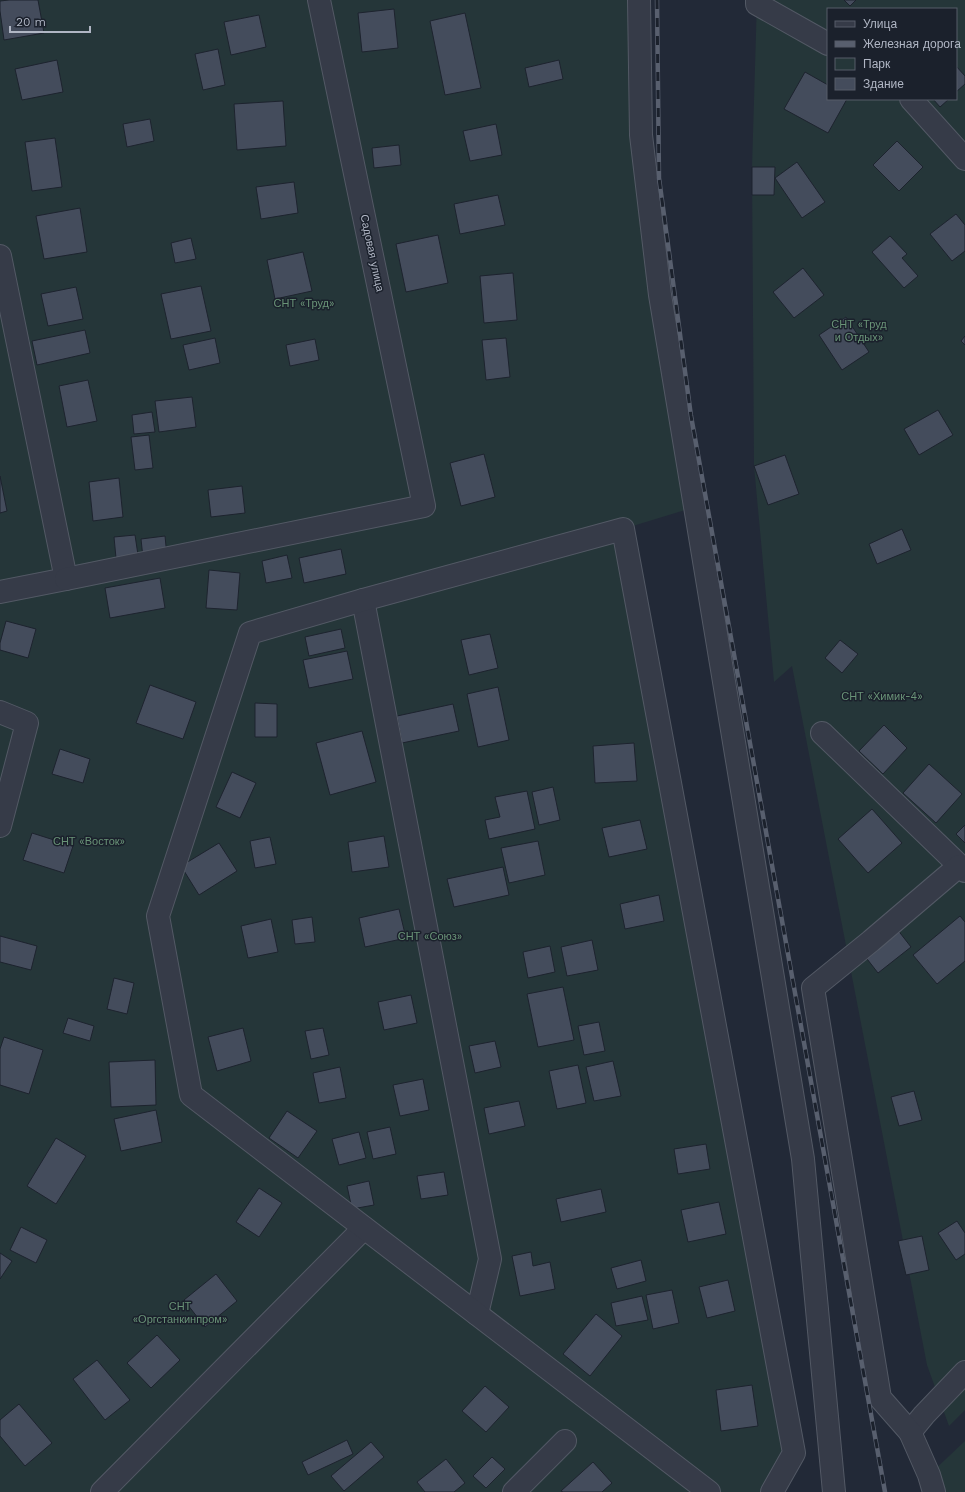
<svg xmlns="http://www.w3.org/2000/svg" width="965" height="1492" font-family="'Work Sans',sans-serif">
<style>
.green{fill:#253639;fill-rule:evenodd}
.building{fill:#444c5c;stroke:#1d232e}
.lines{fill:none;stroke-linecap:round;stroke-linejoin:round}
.minor-casing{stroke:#535965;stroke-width:24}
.minor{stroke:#363b48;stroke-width:22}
.rail-casing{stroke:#585f6e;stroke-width:4.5}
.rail{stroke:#1b212c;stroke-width:3;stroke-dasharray:9;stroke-linecap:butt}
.labels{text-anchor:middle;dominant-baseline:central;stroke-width:3;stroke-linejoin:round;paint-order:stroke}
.street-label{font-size:11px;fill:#b0b6c4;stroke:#1b212c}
.park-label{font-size:11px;fill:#699377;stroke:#1b212c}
</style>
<rect width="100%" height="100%" fill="#222937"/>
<!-- green -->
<g class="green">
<polygon points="0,0 639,0 641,136 695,507 623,529 794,1453 772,1492 0,1492"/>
<path d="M 757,0 L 965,0 L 965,1410 L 949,1426 L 927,1365 L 792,666 L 774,682 L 754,466 L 752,167 ZM 828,9 L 956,9 L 956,99 L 828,99 Z"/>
<polygon points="965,1441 965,1492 934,1492 929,1475"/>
</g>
<!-- building -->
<g class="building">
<polygon points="9,0 38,0 44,33 4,40 0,11 0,1"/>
<polygon points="844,0 856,0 850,6"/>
<polygon points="394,9 398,48 362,52 358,13"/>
<polygon points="465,13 481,88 445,95 430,21"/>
<polygon points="259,15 266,47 231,55 224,22"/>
<polygon points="218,49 225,85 203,90 195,54"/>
<polygon points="57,60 63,92 22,100 15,69"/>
<polygon points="559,60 563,79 529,87 525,68"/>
<polygon points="956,66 965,76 965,84 956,92"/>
<polygon points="805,72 828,85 828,99 847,99 828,133 784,109"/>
<polygon points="933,99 949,99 940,107"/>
<polygon points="283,101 286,146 237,150 234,104"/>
<polygon points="150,119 154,141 127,147 123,124"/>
<polygon points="496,124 502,155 470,161 463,131"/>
<polygon points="55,138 62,187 32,191 25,142"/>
<polygon points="897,141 923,167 899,191 873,165"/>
<polygon points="399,145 401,165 374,168 372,148"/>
<polygon points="797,162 825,202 802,218 775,178"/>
<polygon points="752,167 775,167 774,195 752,195"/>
<polygon points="294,182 298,213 261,219 256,187"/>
<polygon points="498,195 505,225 460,234 454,204"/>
<polygon points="80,208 87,252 44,259 36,216"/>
<polygon points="956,214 965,225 965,251 952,261 930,234"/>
<polygon points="438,235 448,283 406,292 396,244"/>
<polygon points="890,236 907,254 902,258 918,276 904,288 872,252"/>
<polygon points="191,238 196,259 175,263 171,243"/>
<polygon points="303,252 312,291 275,299 267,260"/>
<polygon points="803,268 824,295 794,318 773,292"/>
<polygon points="513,273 517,320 484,323 480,276"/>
<polygon points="201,286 211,331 171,339 161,294"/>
<polygon points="76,287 83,319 48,326 41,294"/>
<polygon points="846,317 869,352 842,370 819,335"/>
<polygon points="85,330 90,353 37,365 32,341"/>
<polygon points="965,336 965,345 961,341"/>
<polygon points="215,338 220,363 189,370 183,345"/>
<polygon points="506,338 510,377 486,380 482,340"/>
<polygon points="315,339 319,360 290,366 286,345"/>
<polygon points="88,380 97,421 67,427 59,386"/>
<polygon points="192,397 196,427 159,432 155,401"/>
<polygon points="938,410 953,435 919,455 904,429"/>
<polygon points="152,412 155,432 134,434 132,415"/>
<polygon points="149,435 153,468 135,470 131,437"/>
<polygon points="484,454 495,497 461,506 450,463"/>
<polygon points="785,455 799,494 768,505 754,466"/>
<polygon points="0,476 7,511 0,513"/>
<polygon points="119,478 123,517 93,521 89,482"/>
<polygon points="242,486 245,513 211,517 208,490"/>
<polygon points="902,529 911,550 877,564 869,544"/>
<polygon points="135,535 138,555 116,558 114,537"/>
<polygon points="165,536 167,556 143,558 141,539"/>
<polygon points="341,549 346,574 304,583 299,558"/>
<polygon points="287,555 292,578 266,583 262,561"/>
<polygon points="209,570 240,573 237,610 206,608"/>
<polygon points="160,578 165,608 110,618 105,588"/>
<polygon points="6,621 36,629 28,658 0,650 0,643"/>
<polygon points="341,629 345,648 309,656 305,637"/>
<polygon points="490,634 498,668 469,675 461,640"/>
<polygon points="840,640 858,654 842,673 825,658"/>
<polygon points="347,651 353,679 309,688 303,660"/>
<polygon points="150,685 196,702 183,739 136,723"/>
<polygon points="498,687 509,740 478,747 467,694"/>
<polygon points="255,703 277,704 277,737 255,737"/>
<polygon points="453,704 459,731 402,743 397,716"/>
<polygon points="884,725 907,748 883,774 859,751"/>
<polygon points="362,731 376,782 330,795 316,743"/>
<polygon points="634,743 637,781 595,783 593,746"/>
<polygon points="60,749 90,759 83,783 52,774"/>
<polygon points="929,764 962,794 936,823 903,793"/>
<polygon points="232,772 256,783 240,818 216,807"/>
<polygon points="553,787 560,820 539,825 532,792"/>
<polygon points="527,791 535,829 489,839 485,820 500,817 495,797"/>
<polygon points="872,809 902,843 868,873 838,839"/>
<polygon points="640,820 647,849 609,857 602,828"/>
<polygon points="965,825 965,843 956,834"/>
<polygon points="32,833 73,846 64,873 23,860"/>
<polygon points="384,836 389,867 352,872 348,842"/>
<polygon points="270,837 276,864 255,868 250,841"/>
<polygon points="538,841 545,875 509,883 501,848"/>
<polygon points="219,843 237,871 199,895 181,866"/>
<polygon points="503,867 509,895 454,907 447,879"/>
<polygon points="659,895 664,921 625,929 620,904"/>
<polygon points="399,909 406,938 365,947 359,918"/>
<polygon points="960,916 965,922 965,961 937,984 913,955"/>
<polygon points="312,917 315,942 295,944 292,920"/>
<polygon points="271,919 278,952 248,958 241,926"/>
<polygon points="897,929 911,947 878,973 864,955"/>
<polygon points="0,936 37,946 31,970 0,962"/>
<polygon points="592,940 598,970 567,976 561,947"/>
<polygon points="550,946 555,972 528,978 523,952"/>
<polygon points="114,978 134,983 127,1014 107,1009"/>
<polygon points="563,987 574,1040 538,1047 527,994"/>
<polygon points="411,995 417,1023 384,1030 378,1002"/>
<polygon points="68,1018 94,1026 90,1041 63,1033"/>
<polygon points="599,1022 605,1051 584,1055 578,1026"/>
<polygon points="243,1028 251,1061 217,1071 208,1037"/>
<polygon points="323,1028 329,1055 311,1059 305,1031"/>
<polygon points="4,1037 43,1050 29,1094 0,1085 0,1049"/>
<polygon points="495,1041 501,1067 475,1073 469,1046"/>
<polygon points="155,1060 156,1105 111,1107 109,1062"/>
<polygon points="613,1061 621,1096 594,1101 586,1067"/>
<polygon points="578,1065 586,1103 557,1109 549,1071"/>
<polygon points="340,1067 346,1098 319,1103 313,1073"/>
<polygon points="423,1079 429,1110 400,1116 393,1085"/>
<polygon points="914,1091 922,1120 899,1126 891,1097"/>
<polygon points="519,1101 525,1126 489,1134 484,1108"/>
<polygon points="156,1110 162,1142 121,1151 114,1119"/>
<polygon points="287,1111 317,1131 298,1158 269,1138"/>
<polygon points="390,1127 396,1154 373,1159 367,1132"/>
<polygon points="359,1132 366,1158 339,1165 332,1139"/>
<polygon points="56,1138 86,1156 56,1204 27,1186"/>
<polygon points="706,1144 710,1169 678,1174 674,1149"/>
<polygon points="444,1172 448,1195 421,1199 417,1176"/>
<polygon points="369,1181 374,1205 352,1209 347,1186"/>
<polygon points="259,1188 282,1203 259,1237 236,1222"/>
<polygon points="601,1189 606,1212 561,1222 556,1199"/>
<polygon points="719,1202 726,1234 688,1242 681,1210"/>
<polygon points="957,1221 965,1233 965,1254 956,1260 938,1233"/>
<polygon points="21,1227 47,1240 36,1263 10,1250"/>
<polygon points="922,1236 929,1270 906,1275 898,1241"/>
<polygon points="531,1252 533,1266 550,1262 555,1289 520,1296 512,1256"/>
<polygon points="0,1253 12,1261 0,1279"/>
<polygon points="641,1260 646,1281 617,1289 611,1268"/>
<polygon points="216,1274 237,1301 205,1327 184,1300"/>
<polygon points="728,1280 735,1311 707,1318 699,1287"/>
<polygon points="672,1290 679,1323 653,1329 646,1295"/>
<polygon points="642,1296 648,1320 616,1326 611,1303"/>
<polygon points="596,1314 622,1336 590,1376 563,1354"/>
<polygon points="157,1335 180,1360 151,1388 127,1363"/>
<polygon points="97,1360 130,1400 105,1420 73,1379"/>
<polygon points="752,1385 758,1426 721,1431 716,1390"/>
<polygon points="485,1386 509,1407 486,1432 462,1411"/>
<polygon points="19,1404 52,1443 25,1466 0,1436 0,1420"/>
<polygon points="347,1440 353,1454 308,1475 302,1462"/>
<polygon points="371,1442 384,1457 344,1491 331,1476"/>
<polygon points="492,1457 505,1469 486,1488 473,1476"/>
<polygon points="446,1459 465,1483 454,1492 425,1492 417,1482"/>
<polygon points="593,1462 612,1483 602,1492 563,1492 561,1491"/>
</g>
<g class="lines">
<defs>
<g id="minor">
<polyline points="639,0 641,135 660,295 803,1159 834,1492"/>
<polyline points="757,0 757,4 828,44"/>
<polyline points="911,99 965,159"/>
<polyline points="0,256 66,579 0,592"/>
<polyline points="66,579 424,506 319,0"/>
<polyline points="363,600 490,1259 477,1314"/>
<polyline points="0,712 27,723 0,826"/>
<polyline points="822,733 965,871"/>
<polyline points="910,1432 924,1415 965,1372"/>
<polyline points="102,1492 364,1228"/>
<polyline points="514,1492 565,1441"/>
<polyline points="709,1492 191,1095 158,916 250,633 363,600 623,529 794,1453 772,1492"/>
<polyline points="934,1492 929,1475 910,1432 880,1398 813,988 871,941 959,866"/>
</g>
</defs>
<!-- minor casing -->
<use href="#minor" class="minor-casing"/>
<!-- minor -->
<use href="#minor" class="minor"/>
<defs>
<polyline id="rail" points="657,0 659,178 691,416 885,1492"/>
</defs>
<!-- rail casing -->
<use href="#rail" class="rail-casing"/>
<!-- rail -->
<use href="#rail" class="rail"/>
</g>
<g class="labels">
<!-- street labels -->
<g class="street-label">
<text transform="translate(372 253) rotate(78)">Садовая улица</text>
</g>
<!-- park labels -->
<g class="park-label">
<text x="304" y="303">СНТ «Труд»</text>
<text x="859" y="324">СНТ «Труд<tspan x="859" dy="13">и Отдых»</tspan></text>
<text x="882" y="696">СНТ «Химик-4»</text>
<text x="89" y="841">СНТ «Восток»</text>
<text x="430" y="936">СНТ «Союз»</text>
<text x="180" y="1306">СНТ<tspan x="180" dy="13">«Оргстанкинпром»</tspan></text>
</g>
</g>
<!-- legend -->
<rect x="827" y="8" width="130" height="92" fill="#1b212c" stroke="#575d69"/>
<rect x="835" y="21" width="20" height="6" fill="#363b48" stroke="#575d69"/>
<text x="863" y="28" font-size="12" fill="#b0b6c4">Улица</text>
<rect x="835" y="41" width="20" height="6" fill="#585f6e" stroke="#575d69"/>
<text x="863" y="48" font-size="12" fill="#b0b6c4">Железная дорога</text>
<rect x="835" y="58" width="20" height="12" fill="#253639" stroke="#575d69"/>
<text x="863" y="68" font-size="12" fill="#b0b6c4">Парк</text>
<rect x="835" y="78" width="20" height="12" fill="#444c5c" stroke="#575d69"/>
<text x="863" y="88" font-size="12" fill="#b0b6c4">Здание</text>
<!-- scale -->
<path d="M10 26v6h80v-6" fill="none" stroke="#b0b6c4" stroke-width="2"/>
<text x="16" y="26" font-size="12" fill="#b0b6c4" stroke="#1b212c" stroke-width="3" paint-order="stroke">20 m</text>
</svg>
